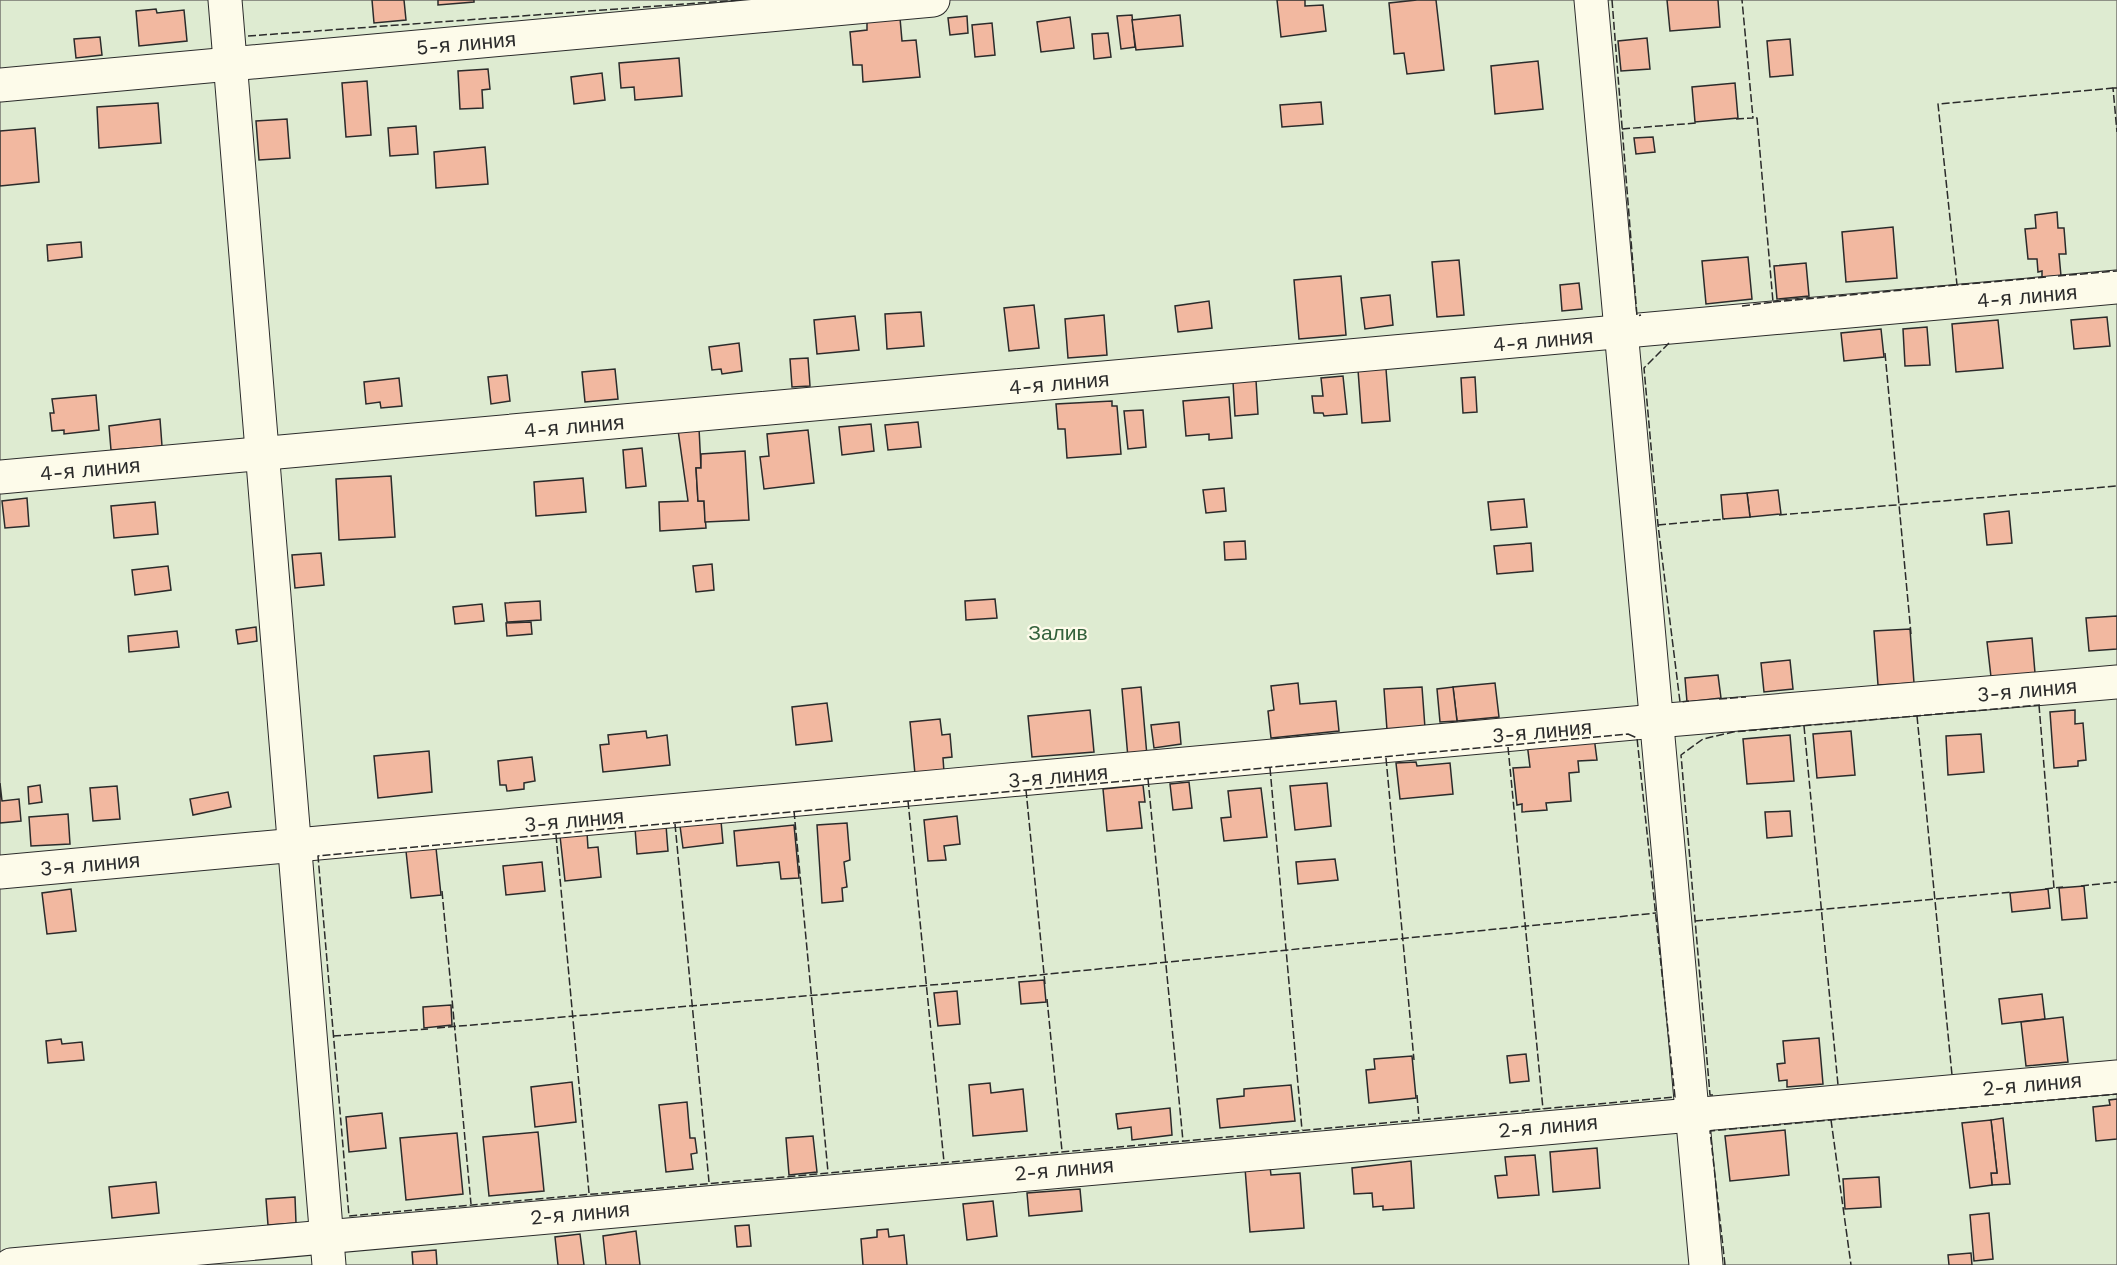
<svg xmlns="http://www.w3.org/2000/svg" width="2117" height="1265" font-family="'Work Sans',sans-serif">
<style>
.green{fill:#deebd1;stroke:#74746e;stroke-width:1.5}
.building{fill:#f2b8a0;stroke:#2b2b2b;stroke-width:1.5}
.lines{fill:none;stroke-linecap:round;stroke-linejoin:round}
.minor-casing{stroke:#2b2b2b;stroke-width:35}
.minor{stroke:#fdfbea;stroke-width:33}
.fence{stroke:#2b2b2b;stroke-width:1.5;stroke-dasharray:8 3;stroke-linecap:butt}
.labels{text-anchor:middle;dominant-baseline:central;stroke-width:4.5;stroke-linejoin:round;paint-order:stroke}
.street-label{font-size:21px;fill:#2b2b2b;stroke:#fdfbea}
.park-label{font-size:21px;fill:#34623c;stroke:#fdfbea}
</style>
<rect width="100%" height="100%" fill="#fdfbea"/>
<!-- green -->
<rect class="green" x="0" y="0" width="2117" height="1265"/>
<!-- building -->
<g class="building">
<polygon points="372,0 404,0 406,20 374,23"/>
<polygon points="438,0 474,0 474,2 438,5"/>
<polygon points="1277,0 1305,0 1305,6 1323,5 1326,31 1281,37"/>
<polygon points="1417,0 1436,0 1444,70 1407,74 1404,53 1394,54 1389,3"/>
<polygon points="1667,0 1718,0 1720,27 1670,31"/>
<polygon points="156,9 157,13 184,10 187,41 139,46 136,11"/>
<polygon points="1132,15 1135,47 1121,49 1117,16"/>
<polygon points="1180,15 1183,46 1136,50 1132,20"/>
<polygon points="967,16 968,33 950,35 948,18"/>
<polygon points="1070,17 1074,48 1041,52 1037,22"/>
<polygon points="900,18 902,41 916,40 920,77 863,82 862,65 853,65 850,32 867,30 867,20"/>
<polygon points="992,23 995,55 975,57 972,25"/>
<polygon points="1108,33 1111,57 1094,59 1092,34"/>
<polygon points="100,37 102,55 76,58 74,39"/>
<polygon points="1647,38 1650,69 1621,71 1618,41"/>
<polygon points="1790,39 1793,75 1770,77 1767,41"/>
<polygon points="679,58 682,96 635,100 634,87 621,88 619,63"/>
<polygon points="1538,61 1543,109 1495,114 1491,66"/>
<polygon points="488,69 490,89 482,90 483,108 460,109 458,71"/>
<polygon points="602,73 605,100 574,104 571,77"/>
<polygon points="367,81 371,135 346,137 342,83"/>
<polygon points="1735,83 1738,118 1695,122 1692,87"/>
<polygon points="1321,102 1323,124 1282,127 1280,105"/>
<polygon points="158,103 161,143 99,148 97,107"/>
<polygon points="287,119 290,158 259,160 256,121"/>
<polygon points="416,126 418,154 390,156 388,128"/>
<polygon points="35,128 39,182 0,186 0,131"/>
<polygon points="1653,137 1655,152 1636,154 1634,138"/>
<polygon points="485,147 488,184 436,188 434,152"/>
<polygon points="2057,212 2058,228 2064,228 2066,254 2059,254 2061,276 2042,277 2042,271 2038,272 2037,259 2028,259 2025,229 2036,228 2035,215"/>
<polygon points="1893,227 1897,278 1846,282 1842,232"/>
<polygon points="81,242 82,257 48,261 47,245"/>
<polygon points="1748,257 1752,299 1706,304 1702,261"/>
<polygon points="1459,260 1464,315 1437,317 1432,262"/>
<polygon points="1806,263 1809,296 1777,299 1774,266"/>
<polygon points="1341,276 1346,335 1299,339 1294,280"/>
<polygon points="1579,283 1582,309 1562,311 1560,285"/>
<polygon points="1390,295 1393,325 1365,329 1361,298"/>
<polygon points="1209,301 1212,328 1178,332 1175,306"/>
<polygon points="1034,305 1039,348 1009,351 1004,308"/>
<polygon points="921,312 924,346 887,349 885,314"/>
<polygon points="1104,315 1107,355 1068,358 1065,319"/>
<polygon points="855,316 859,350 817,354 814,320"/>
<polygon points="2107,317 2110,346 2074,349 2071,320"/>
<polygon points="1998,320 2003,368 1956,372 1952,324"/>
<polygon points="1927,327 1930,365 1905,366 1903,329"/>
<polygon points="1881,329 1884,357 1844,361 1841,333"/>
<polygon points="739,343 742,371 722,374 721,369 712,370 709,347"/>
<polygon points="808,358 810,386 792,387 790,359"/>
<polygon points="615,369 618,399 585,402 582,372"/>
<polygon points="1386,369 1390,421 1362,423 1358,370"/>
<polygon points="507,375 510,401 491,404 488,377"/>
<polygon points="1343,376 1347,414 1324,416 1323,413 1314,413 1312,396 1323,396 1321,378"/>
<polygon points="1475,377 1477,412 1463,413 1461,378"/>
<polygon points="399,378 402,406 381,408 380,402 366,404 364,382"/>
<polygon points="1256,380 1258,414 1235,416 1233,382"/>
<polygon points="96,395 99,430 64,434 64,430 52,431 50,413 54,413 52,399"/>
<polygon points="1229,397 1232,438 1209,440 1209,434 1186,436 1183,401"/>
<polygon points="1112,401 1112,406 1117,406 1121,454 1067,458 1065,429 1058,429 1056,404"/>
<polygon points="1143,410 1146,447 1128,449 1124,411"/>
<polygon points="160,419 162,446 111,450 109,426"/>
<polygon points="918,422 921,447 888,450 885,425"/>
<polygon points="871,424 874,451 842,455 839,427"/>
<polygon points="699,428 701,468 696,468 698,501 704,501 706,528 660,531 659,502 688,501 678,430"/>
<polygon points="808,430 814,483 764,489 760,457 769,456 767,434"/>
<polygon points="642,448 646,486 626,488 623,450"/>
<polygon points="745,451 749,520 705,522 704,501 698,501 696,468 701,468 701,454"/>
<polygon points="391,476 395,537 339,540 336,479"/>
<polygon points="583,478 586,512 536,516 534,482"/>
<polygon points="1224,488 1226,511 1206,513 1203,490"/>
<polygon points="1778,490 1781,514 1750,517 1747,493"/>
<polygon points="1747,493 1750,517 1723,519 1721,495"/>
<polygon points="27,498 29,526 5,528 2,501"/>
<polygon points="1524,499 1527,527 1491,530 1488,502"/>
<polygon points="155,502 158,534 114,538 111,506"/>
<polygon points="2009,511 2012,543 1987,545 1984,514"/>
<polygon points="1245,541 1246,559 1225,560 1224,542"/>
<polygon points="1531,543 1533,571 1497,574 1494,546"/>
<polygon points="321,553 324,585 295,588 292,555"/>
<polygon points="712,564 714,590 696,592 693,566"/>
<polygon points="168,566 171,590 135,595 132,570"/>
<polygon points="995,599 997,618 966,620 965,601"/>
<polygon points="540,601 541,620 507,622 505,603"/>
<polygon points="482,604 484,621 455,624 453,607"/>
<polygon points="2117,616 2117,649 2089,651 2086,618"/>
<polygon points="531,622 532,634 507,636 506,623"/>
<polygon points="256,627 257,641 238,644 236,630"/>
<polygon points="1910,629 1914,683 1878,685 1874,631"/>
<polygon points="177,631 179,647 129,652 128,636"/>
<polygon points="2032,638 2035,673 1991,677 1987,642"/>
<polygon points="1790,660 1793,689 1764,692 1761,663"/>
<polygon points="1718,675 1721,698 1687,702 1685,678"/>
<polygon points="1298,683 1300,704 1336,701 1339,731 1271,738 1268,711 1274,710 1271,686"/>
<polygon points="1495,683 1499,717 1457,721 1453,687"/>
<polygon points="1141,687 1147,756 1128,758 1122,689"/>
<polygon points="1422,687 1425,728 1387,730 1384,689"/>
<polygon points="1453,687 1457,721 1440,722 1437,689"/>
<polygon points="827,703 832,741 796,745 792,707"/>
<polygon points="1090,710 1094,752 1032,757 1028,716"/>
<polygon points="2075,710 2075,724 2083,723 2086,760 2078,761 2078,766 2054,768 2050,712"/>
<polygon points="940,719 942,735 950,734 952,757 943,758 944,772 915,774 910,722"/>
<polygon points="1179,722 1181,744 1154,748 1151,725"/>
<polygon points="646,731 647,738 667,735 670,765 603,772 600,745 609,744 608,735"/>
<polygon points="1851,731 1855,775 1817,778 1813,734"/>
<polygon points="1981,734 1984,772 1948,775 1946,736"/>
<polygon points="1790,735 1794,781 1747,784 1743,739"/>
<polygon points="1594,737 1597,760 1578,761 1579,772 1569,773 1571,801 1546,803 1547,810 1522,812 1522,804 1517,805 1513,768 1530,767 1527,743"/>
<polygon points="429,751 432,792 378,798 374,756"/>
<polygon points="532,757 535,781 524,783 524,789 507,791 506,785 500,785 498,761"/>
<polygon points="1416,762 1417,766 1450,763 1453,794 1400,799 1396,763"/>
<polygon points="1189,782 1192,808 1173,810 1170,784"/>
<polygon points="0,783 2,801 19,799 21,821 0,823"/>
<polygon points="1327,783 1331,826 1295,830 1290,786"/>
<polygon points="40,785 42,802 29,804 28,787"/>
<polygon points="1143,785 1145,802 1139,802 1142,828 1107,831 1103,789"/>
<polygon points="117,786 120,819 93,821 90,788"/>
<polygon points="1261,788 1267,837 1224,841 1221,818 1231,817 1228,791"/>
<polygon points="228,792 231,807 193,815 190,799"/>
<polygon points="1790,811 1792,836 1767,838 1765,812"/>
<polygon points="68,814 70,844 31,846 29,817"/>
<polygon points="957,816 960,844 944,846 946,860 928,861 924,820"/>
<polygon points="721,821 723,843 683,848 680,826"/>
<polygon points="847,823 850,860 844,862 847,887 842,888 843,901 822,903 817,825"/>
<polygon points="666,825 668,851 637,854 635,828"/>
<polygon points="794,825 799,878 781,879 779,862 737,866 734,831"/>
<polygon points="587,833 588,848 598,847 601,877 565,881 560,836"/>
<polygon points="436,848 441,895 411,898 406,851"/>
<polygon points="1335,859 1338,880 1298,884 1296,862"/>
<polygon points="542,862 545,891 506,895 503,866"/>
<polygon points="2084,886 2087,918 2062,920 2059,888"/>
<polygon points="71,889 76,931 47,934 42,893"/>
<polygon points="2048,889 2050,908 2012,912 2010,893"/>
<polygon points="1044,980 1046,1002 1021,1004 1019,982"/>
<polygon points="957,991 960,1024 938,1026 934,993"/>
<polygon points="2042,994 2045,1019 2002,1024 1999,999"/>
<polygon points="451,1005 452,1025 424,1028 423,1007"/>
<polygon points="2063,1017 2068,1062 2026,1066 2021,1022"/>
<polygon points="1819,1038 1823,1084 1787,1087 1787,1080 1779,1081 1777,1064 1785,1063 1783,1041"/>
<polygon points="61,1039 62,1044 82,1042 84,1060 48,1063 46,1041"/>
<polygon points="1526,1054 1529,1081 1510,1083 1507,1056"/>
<polygon points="1412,1056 1416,1098 1369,1103 1366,1070 1375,1069 1374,1059"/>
<polygon points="572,1082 576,1122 535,1127 531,1087"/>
<polygon points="990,1083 991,1093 1023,1089 1027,1131 973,1136 969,1085"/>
<polygon points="1291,1085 1295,1121 1220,1128 1217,1099 1244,1096 1244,1089"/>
<polygon points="2117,1099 2117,1139 2096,1141 2093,1107 2110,1105 2109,1100"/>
<polygon points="687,1102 690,1138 695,1138 697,1153 691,1154 693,1169 666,1172 659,1105"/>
<polygon points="1170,1108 1172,1135 1132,1140 1131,1127 1118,1129 1116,1114"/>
<polygon points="382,1113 386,1148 349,1152 346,1117"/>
<polygon points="2003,1118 2010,1184 1992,1185 1991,1173 1997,1173 1991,1120"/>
<polygon points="1991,1120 1997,1173 1991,1173 1992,1185 1970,1188 1962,1123"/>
<polygon points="1785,1130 1789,1175 1730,1181 1725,1136"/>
<polygon points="538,1132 544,1191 489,1196 483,1137"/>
<polygon points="457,1133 463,1194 406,1200 400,1138"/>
<polygon points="813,1136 817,1172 789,1175 786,1138"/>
<polygon points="1597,1148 1600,1188 1553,1192 1550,1152"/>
<polygon points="1535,1155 1539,1195 1498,1198 1495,1176 1507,1175 1505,1157"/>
<polygon points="1411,1161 1414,1208 1383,1210 1383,1206 1373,1207 1372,1193 1354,1194 1352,1168"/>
<polygon points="1270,1167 1271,1175 1300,1173 1304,1228 1250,1232 1245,1168"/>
<polygon points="1879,1177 1881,1207 1845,1209 1843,1179"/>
<polygon points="156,1182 159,1213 112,1218 109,1187"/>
<polygon points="1080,1189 1082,1211 1029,1216 1027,1193"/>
<polygon points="295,1197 296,1223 268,1225 266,1199"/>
<polygon points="993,1201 997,1236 967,1240 963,1204"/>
<polygon points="1989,1213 1993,1259 1974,1261 1970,1215"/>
<polygon points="749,1225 751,1246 737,1247 735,1226"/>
<polygon points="888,1229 889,1237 904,1235 907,1265 863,1265 861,1239 877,1237 877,1230"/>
<polygon points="636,1231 640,1265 606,1265 603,1236"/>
<polygon points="580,1234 584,1265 558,1265 555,1237"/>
<polygon points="436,1250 437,1265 413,1265 412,1252"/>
<polygon points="1971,1253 1972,1265 1949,1265 1948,1255"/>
</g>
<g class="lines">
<defs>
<g id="minor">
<polyline points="225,0 329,1265"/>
<polyline points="1591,0 1706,1265"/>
<polyline points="0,85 933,0"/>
<polyline points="0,477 2117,287"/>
<polyline points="0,872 1656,721 2117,682"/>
<polyline points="11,1265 2117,1077"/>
</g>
</defs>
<!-- minor casing -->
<use href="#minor" class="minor-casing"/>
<!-- minor -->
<use href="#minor" class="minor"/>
<!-- fence -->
<g class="fence">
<polyline points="1612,0 1637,316 1641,315"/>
<polyline points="248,36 740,0"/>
<polyline points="2117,88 2113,88 2117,132"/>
<polyline points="1736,119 1753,118 1742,0"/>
<polyline points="1622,129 1697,123"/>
<polyline points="2058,276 2117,271"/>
<polyline points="2046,277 1957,285 1938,104 2113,88"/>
<polyline points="1773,302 1957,285"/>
<polyline points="1742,306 1773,302 1757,118 1753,118"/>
<polyline points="1669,343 1644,368 1658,525 1680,702 1689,701"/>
<polyline points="1885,353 1911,634"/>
<polyline points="1779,515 2117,486"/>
<polyline points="1658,525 1725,519"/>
<polyline points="1719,699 1746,697"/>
<polyline points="2039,705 2054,888"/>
<polyline points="1917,716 1952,1075"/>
<polyline points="1804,726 1838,1085"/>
<polygon points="1628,734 1637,738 1675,1097 349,1216 318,856"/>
<polyline points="1508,747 1543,1109"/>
<polyline points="1386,758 1414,1060"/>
<polyline points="1270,768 1302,1130"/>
<polyline points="1148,779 1183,1141"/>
<polyline points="1026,790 1045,984"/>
<polyline points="908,801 944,1162"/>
<polyline points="794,811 828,1172"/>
<polyline points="675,824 709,1182"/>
<polyline points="556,835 589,1193"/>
<polyline points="2081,886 2117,882"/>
<polyline points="2045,889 2063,887"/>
<polyline points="442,891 471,1204"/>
<polyline points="1695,921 2012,892"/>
<polyline points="1047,999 1062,1151"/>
<polyline points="437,1028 989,980 1656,913"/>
<polyline points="333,1036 428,1029"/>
<polyline points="1417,1095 1419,1119"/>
<polyline points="1713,1095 1710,1095 1681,755 1703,739 1733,732 2040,705"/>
<polyline points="1831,1120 1851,1265"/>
<polyline points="1725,1265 1710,1131 2117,1094"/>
</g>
</g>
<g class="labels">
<!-- street labels -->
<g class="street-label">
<text transform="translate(466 43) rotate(-5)">5-я линия</text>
<text transform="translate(2027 296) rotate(-5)">4-я линия</text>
<text transform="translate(1543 340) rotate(-5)">4-я линия</text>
<text transform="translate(1059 383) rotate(-5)">4-я линия</text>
<text transform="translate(574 426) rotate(-5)">4-я линия</text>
<text transform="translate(90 469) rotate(-5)">4-я линия</text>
<text transform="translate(2027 690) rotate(-5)">3-я линия</text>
<text transform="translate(1542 731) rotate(-5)">3-я линия</text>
<text transform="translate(1058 776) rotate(-5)">3-я линия</text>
<text transform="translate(574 820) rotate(-5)">3-я линия</text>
<text transform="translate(90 864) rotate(-5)">3-я линия</text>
<text transform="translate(2032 1084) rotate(-5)">2-я линия</text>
<text transform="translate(1548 1126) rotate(-5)">2-я линия</text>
<text transform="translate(1064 1169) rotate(-5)">2-я линия</text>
<text transform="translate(580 1213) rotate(-5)">2-я линия</text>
</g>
<!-- park labels -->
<g class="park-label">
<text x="1058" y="632">Залив</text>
</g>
</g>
</svg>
